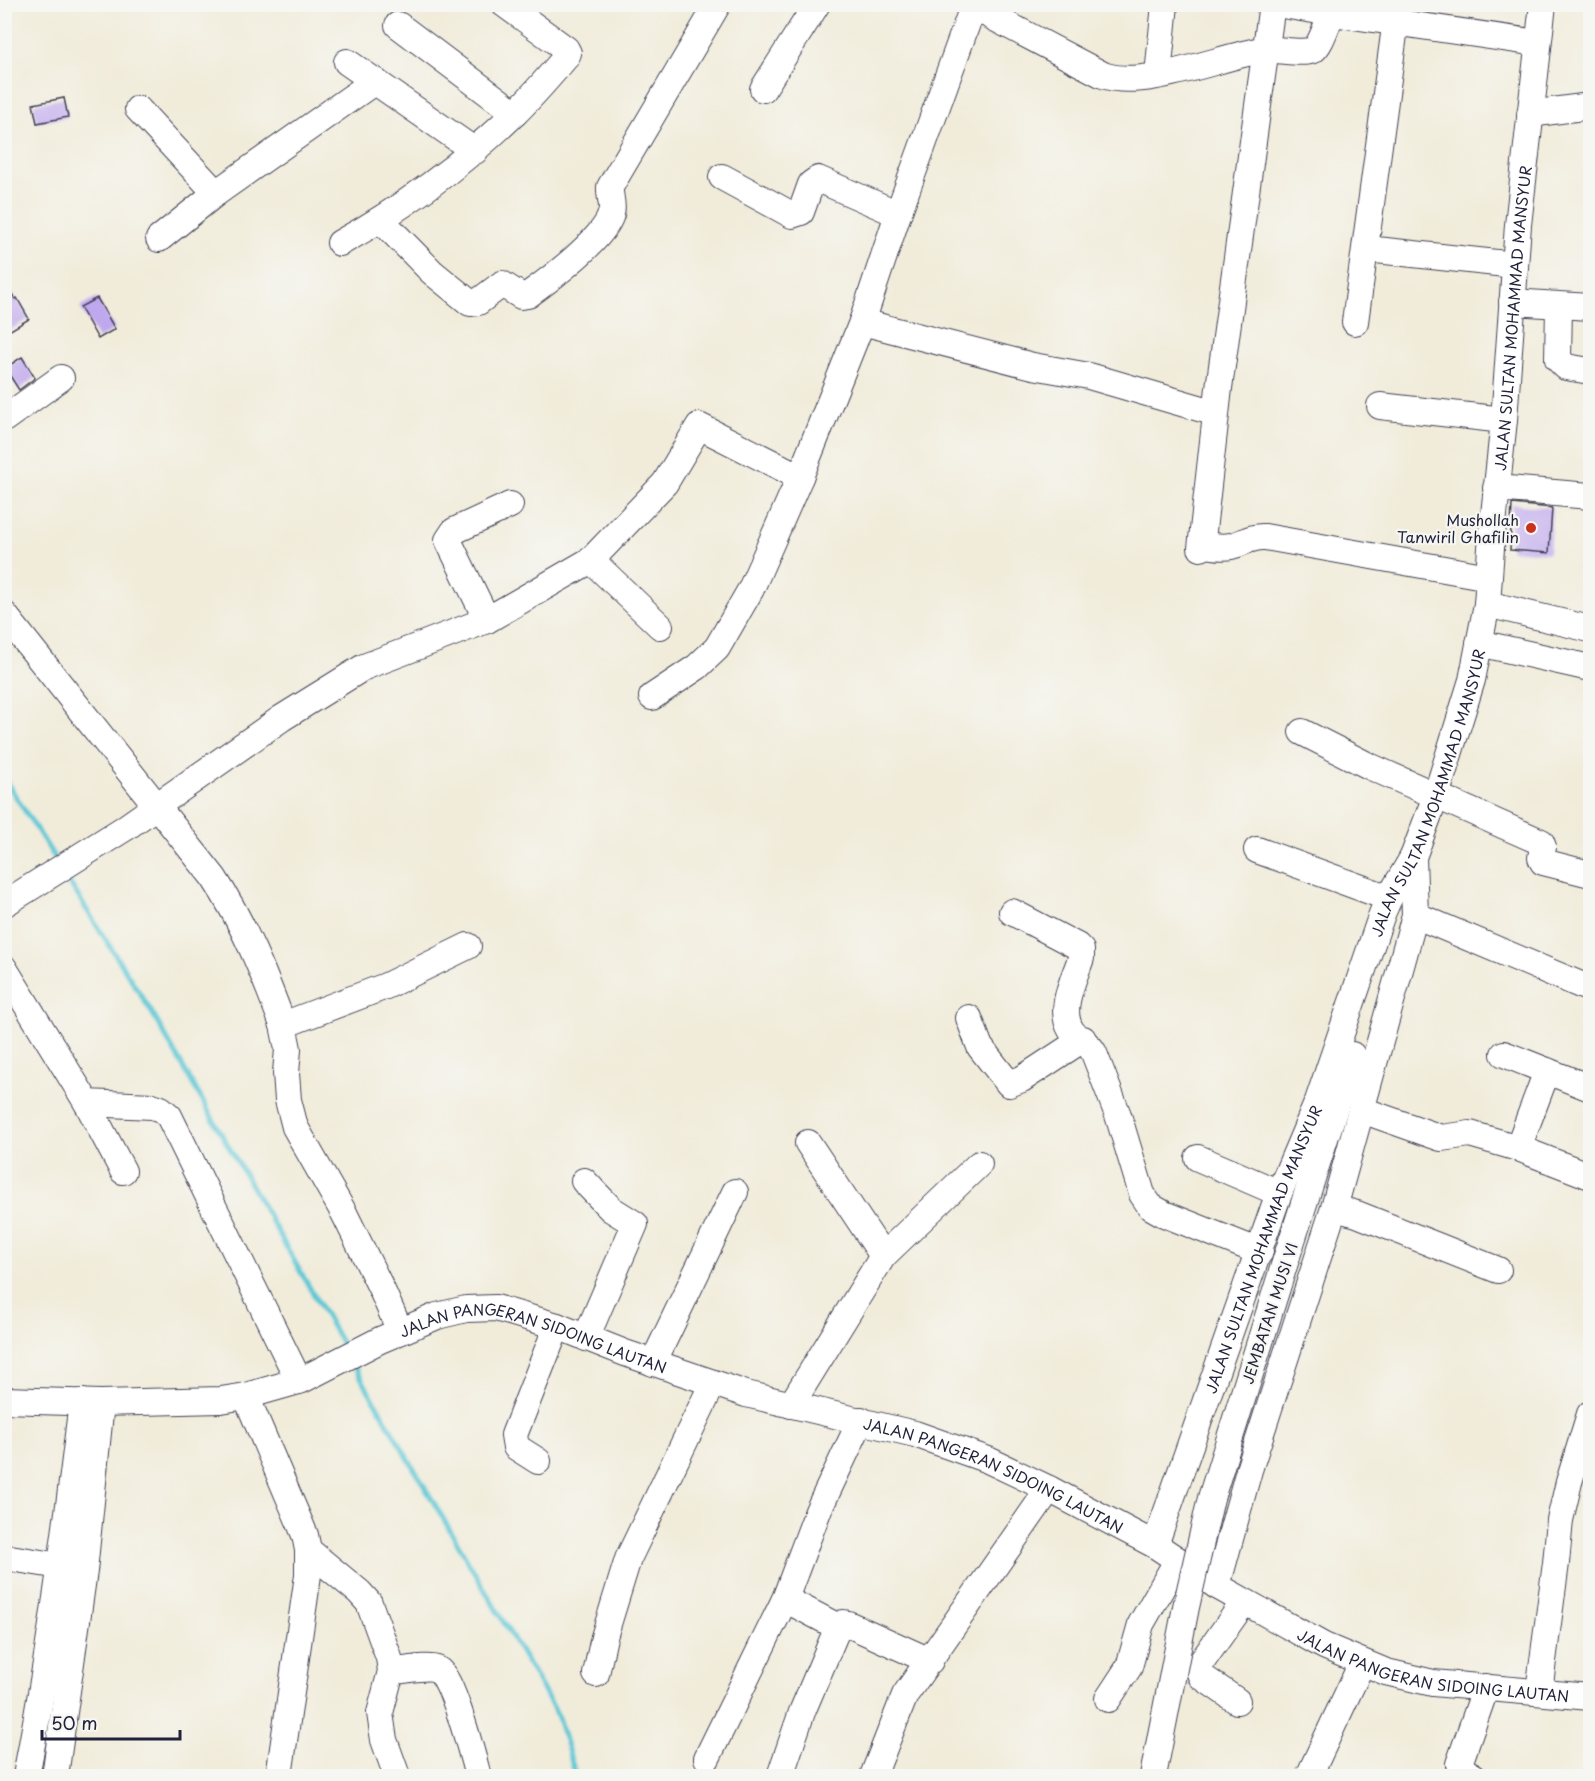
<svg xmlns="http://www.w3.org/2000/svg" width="1595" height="1781" font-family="'Playpen Sans',sans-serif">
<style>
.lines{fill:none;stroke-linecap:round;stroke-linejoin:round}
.stream{stroke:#5cc7d6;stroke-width:5}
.building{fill:#c0a8ee}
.minor-casing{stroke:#414053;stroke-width:28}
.minor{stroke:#fff;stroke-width:26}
.minor-bridge-casing{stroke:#414053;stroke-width:28;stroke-linecap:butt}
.minor-bridge{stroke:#fff;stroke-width:26}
.poi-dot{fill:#c8321e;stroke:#f6f6f2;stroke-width:2}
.labels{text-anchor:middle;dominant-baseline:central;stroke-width:4.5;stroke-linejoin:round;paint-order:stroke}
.street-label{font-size:15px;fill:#22223b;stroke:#f6f6f2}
.poi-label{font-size:15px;fill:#22223b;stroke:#f6f6f2;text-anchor:end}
</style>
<rect width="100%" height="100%" fill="#f6f6f2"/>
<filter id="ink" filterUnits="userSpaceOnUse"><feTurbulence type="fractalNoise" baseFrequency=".0167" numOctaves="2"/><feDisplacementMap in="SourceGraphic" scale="12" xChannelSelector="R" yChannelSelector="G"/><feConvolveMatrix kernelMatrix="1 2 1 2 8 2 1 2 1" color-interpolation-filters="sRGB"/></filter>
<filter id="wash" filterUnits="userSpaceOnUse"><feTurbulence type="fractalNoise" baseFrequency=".008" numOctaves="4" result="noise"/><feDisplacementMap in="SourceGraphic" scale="24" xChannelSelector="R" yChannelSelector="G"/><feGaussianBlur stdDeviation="1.35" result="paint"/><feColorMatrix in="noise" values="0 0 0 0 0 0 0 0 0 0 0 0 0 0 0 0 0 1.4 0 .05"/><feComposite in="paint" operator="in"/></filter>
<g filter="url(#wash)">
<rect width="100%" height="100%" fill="#f1ecda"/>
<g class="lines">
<!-- stream -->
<g class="stream">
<polyline points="4,778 58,863"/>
<polyline points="64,874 151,1011 346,1351"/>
<polyline points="352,1362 557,1714 576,1776"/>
</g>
</g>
<g id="blocks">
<!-- building -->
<g class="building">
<polygon points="64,98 68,117 37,123 33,104"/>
<polygon points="4,281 15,299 17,298 29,319 4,334"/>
<polygon points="97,298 115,329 98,339 80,307"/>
<polygon points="22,357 35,378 19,390 5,368"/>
<polygon points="1512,504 1552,508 1549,553 1510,550"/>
</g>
</g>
</g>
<g filter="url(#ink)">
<use href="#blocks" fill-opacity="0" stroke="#414053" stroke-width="1.5"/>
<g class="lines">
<defs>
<g id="minor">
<path d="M 968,4 L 1103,75 C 1143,90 1219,57 1262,50 C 1276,48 1301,55 1313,50 C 1320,47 1328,21 1332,13 L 1538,43"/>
<polyline points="1276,4 1332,13"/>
<polyline points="398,25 515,113"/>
<polyline points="347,62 475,151"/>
<polyline points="1158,75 1165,4"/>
<polyline points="763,89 817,4"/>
<polyline points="138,109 216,193"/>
<polyline points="1530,114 1590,106"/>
<polyline points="722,177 792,215 801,212 811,184 818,179 898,214"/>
<path d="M 381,220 L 432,272 L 470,303 L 478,302 L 502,284 L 521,296 L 528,295 C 549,280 605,238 611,214 C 614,205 609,196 610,187 L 718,4"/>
<polyline points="159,239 216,193 375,81"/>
<path d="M 340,243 C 403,208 461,165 513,115 C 532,97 549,77 566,57 L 568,53 L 566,49 L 504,4"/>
<polyline points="1367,249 1515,265"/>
<polyline points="1512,302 1590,307"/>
<polyline points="1559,306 1558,359 1566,367 1590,371"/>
<polyline points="862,322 1033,366 1089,376 1216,413"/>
<polyline points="1355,322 1398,5"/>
<polyline points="1380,406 1504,420"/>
<polyline points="4,419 61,378"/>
<polyline points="1496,488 1590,496"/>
<path d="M 1202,544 C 1211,546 1222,548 1231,546 C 1244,543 1251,536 1265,537 L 1489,577"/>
<polyline points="1201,548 1219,388 1272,4"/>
<polyline points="591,560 660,626"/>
<polyline points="1487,604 1590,629"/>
<path d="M 4,614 L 214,878 C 244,924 264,974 283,1025"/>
<polyline points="487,620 448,540 454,531 510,505"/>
<polyline points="1479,643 1590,668"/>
<polyline points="652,697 697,667 717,648 751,589 800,477 862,322 898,214 974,4"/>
<polyline points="1302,732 1369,766 1541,842 1543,847 1541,858 1543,862 1590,874"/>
<polyline points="1257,850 1389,898"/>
<polyline points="4,904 125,828 282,718 364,667 487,620 591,560 665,483 699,426 800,477"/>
<path d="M 1012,912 L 1077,946 L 1081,950 L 1081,958 C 1074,979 1058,1009 1071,1030 C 1077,1040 1089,1042 1094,1053 L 1118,1115 L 1142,1194 L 1150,1206 L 1164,1214 L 1260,1252"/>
<polyline points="1415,915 1590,989"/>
<polyline points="4,968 87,1103 152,1106 161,1109 169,1116 299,1381"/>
<polyline points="969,1018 980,1047 1009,1084 1022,1079 1083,1039"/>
<polyline points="1504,1054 1590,1088"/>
<polyline points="87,1103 123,1171"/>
<polyline points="1362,1110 1441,1138 1470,1134 1518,1148 1590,1176"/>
<polyline points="808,1143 883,1256"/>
<polyline points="1518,1148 1547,1071"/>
<polyline points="1198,1158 1279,1193"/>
<polyline points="584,1181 611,1209 635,1224 586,1338"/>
<polyline points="1334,1208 1357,1214 1498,1270"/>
<polyline points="1287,1256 1352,1055"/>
<polyline points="400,1331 381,1288 344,1213 295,1127 288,1100 286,1073 288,1049 283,1025 386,986 468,946"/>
<polyline points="653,1363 735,1192"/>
<polyline points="246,1396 305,1535 308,1550 308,1575 279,1776"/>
<path id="s1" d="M 4,1400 L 101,1403 L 221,1400 L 246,1396 L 302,1380 L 380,1340 L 437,1316 L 466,1309 L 496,1308 L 557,1326 L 625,1353 L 746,1394 L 915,1434 L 988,1460 L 1049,1489 L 1155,1545 L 1217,1586 L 1324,1646 L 1386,1672 L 1433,1683 L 1590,1697"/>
<polyline points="791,1405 883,1256 979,1164"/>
<polyline points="538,1461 516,1447 514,1435 557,1326"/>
<path id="s2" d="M 1155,1545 L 1279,1193 L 1318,1101 L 1382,914 L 1389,898 L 1413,857 L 1436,796 L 1472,680 L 1487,604 L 1492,534 L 1504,420 L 1518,225 L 1543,4"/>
<polyline points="308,1550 359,1592 369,1603 389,1658 391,1671 380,1713 384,1740 397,1776"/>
<polyline points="4,1557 60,1566"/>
<polyline points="1217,1586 1249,1470 1334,1208 1415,915 1413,857"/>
<polyline points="785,1599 838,1627"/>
<path d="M 391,1671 C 402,1671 428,1665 437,1669 C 452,1675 473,1758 478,1776"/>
<polyline points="596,1674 604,1637 628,1559 713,1383"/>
<polyline points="1539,1691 1556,1563 1560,1520 1569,1482 1590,1414"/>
<polyline points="1108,1699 1129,1667 1141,1624 1177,1561"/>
<polyline points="1237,1701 1201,1676 1198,1667 1244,1602"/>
<polyline points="707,1758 785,1599 818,1511 861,1420"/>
<path d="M 26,1776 C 50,1653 67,1527 82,1402"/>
<polyline points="55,1776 84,1571 101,1403"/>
<polyline points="780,1776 802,1712 838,1627 843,1623 848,1624 930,1661"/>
<polyline points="873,1776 905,1695 1049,1489"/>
<polyline points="1309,1776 1362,1663"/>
<polyline points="1473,1776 1466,1772 1459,1764 1486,1687"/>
</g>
</defs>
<!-- minor casing -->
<use href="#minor" class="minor-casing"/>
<!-- minor -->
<use href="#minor" class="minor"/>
<defs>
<polyline id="minor-bridge" points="1153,1776 1186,1607 1211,1498 1287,1256"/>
</defs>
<!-- minor-bridge casing -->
<use href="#minor-bridge" class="minor-bridge-casing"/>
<!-- minor-bridge -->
<use href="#minor-bridge" class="minor-bridge"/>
</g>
</g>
<!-- markers -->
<circle class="poi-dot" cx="1531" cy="528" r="6"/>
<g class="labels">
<!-- street labels -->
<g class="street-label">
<text stroke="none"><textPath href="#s2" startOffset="1287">JALAN SULTAN MOHAMMAD MANSYUR</textPath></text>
<text stroke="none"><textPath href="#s2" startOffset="801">JALAN SULTAN MOHAMMAD MANSYUR</textPath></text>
<text stroke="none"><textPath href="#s2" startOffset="315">JALAN SULTAN MOHAMMAD MANSYUR</textPath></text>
<text transform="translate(1269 1313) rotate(-72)">JEMBATAN MUSI VI</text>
<text stroke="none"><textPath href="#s1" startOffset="550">JALAN PANGERAN SIDOING LAUTAN</textPath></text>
<text stroke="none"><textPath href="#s1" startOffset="1036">JALAN PANGERAN SIDOING LAUTAN</textPath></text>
<text stroke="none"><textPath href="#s1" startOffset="1522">JALAN PANGERAN SIDOING LAUTAN</textPath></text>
</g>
<!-- poi labels -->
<g class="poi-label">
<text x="1519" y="519">Mushollah<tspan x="1519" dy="17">Tanwiril Ghafilin</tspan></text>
</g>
</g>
<!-- margin -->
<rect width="1595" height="1781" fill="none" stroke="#f6f6f2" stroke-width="24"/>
<!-- scale -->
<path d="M42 1730v9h138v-9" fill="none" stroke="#22223b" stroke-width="3"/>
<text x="51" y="1730" font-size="18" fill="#22223b" stroke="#f6f6f2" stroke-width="4.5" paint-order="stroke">50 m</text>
</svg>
